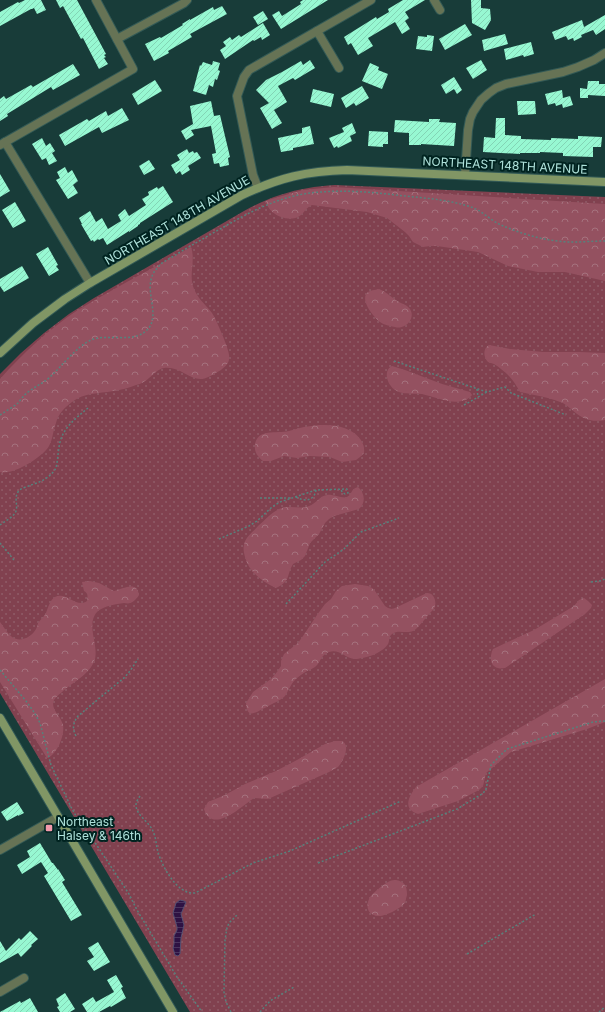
<svg xmlns="http://www.w3.org/2000/svg" width="605" height="1012" font-family="Inter,sans-serif">
<style>
.grass{fill:url(#grass-dots)}
.forest{fill:url(#forest-crowns)}
.water{fill:url(#water-rules);stroke:#555071}
.building{fill:url(#building-hatch)}
.lines{fill:none;stroke-linecap:round;stroke-linejoin:round}
.minor-casing{stroke:#335a56;stroke-width:10}
.secondary-casing{stroke:#335a56;stroke-width:10}
.path{stroke:#57817c;stroke-width:1.5;stroke-dasharray:2 2;stroke-linecap:butt}
.minor{stroke:#667355;stroke-width:8}
.secondary{stroke:#819665;stroke-width:8}
.poi-dot{fill:#f39aac;stroke:#002320;stroke-width:1.5}
.labels{text-anchor:middle;dominant-baseline:central;stroke-width:4;stroke-linejoin:round;paint-order:stroke}
.street-label{font-size:12px;fill:#afe2db;stroke:#002320}
.poi-label{font-size:12px;fill:#afe2db;stroke:#002320;text-anchor:start}
</style>
<defs>
<pattern id="grass-dots" width="8" height="8" patternUnits="userSpaceOnUse"><rect width="8" height="8" fill="#81414f"/><path d="M2 2h.1M6 6h.1" fill="none" stroke="#905c68" stroke-width="1.8" stroke-linecap="round"/></pattern>
<pattern id="forest-crowns" width="20" height="18" patternUnits="userSpaceOnUse"><rect width="20" height="18" fill="#945160"/><path d="M2 6a3 3 0 1 1 6 0M12 15a3 3 0 1 1 6 0" fill="none" stroke="#a5727e"/></pattern>
<pattern id="water-rules" width="6" height="5" patternUnits="userSpaceOnUse"><rect width="6" height="5" fill="#2e1243"/><path d="M0 2.5h6" fill="none" stroke="#4a345e"/></pattern>
<pattern id="building-hatch" width="6" height="6" patternUnits="userSpaceOnUse"><rect width="6" height="6" fill="#97f8d2"/><path d="M-1 1l2-2M0 6l6-6M5 7l2-2" fill="none" stroke="#83d4b5"/></pattern>
</defs>
<rect width="100%" height="100%" fill="#183c39"/>
<!-- grass -->
<path class="grass" d="M 335,185 L 605,197 L 605,1012 L 190,1012 L 0,693 L 0,374 L 21,353 L 44,333 L 69,314 L 94,298 L 244,211 C 255,205 267,199 280,195 C 298,189 316,186 335,185 Z"/>
<!-- forest -->
<g class="forest">
<path d="M 334,187 L 605,204 L 605,281 L 565,272 L 538,272 L 508,266 L 478,252 L 437,246 L 430,246 L 423,247 L 413,242 L 409,236 L 405,232 L 387,218 L 367,212 L 312,205 C 305,208 304,214 298,217 C 286,222 268,214 266,201 L 268,200 L 303,190 Z"/>
<path d="M 191,247 C 196,261 188,275 194,289 C 198,299 206,305 212,313 C 216,319 229,349 229,355 C 230,363 226,366 221,370 C 215,373 209,378 202,379 C 189,380 180,366 164,368 C 158,369 154,374 149,378 C 146,381 141,384 136,385 C 129,388 121,390 113,391 C 98,394 85,392 72,402 C 65,407 58,414 56,423 C 53,430 53,439 49,446 C 43,457 12,476 0,472 L 0,379 C 23,353 49,329 78,310 C 115,288 153,268 191,247 Z"/>
<path d="M 379,289 C 387,292 392,298 399,302 C 403,304 407,305 410,309 C 416,319 405,330 395,327 C 390,326 384,325 380,322 C 374,317 360,301 367,293 C 370,290 375,290 379,289 Z"/>
<path d="M 489,345 L 510,349 L 543,352 L 579,352 L 605,353 L 605,420 C 591,423 581,418 571,409 C 567,406 564,403 560,402 C 548,397 534,395 520,392 C 517,387 514,381 509,376 C 505,372 499,367 494,364 C 492,363 490,363 488,362 C 483,357 483,348 489,345 Z"/>
<path d="M 392,366 L 405,370 L 442,384 L 470,392 L 472,395 C 461,409 436,397 422,394 C 414,393 404,395 397,391 C 388,387 382,371 392,366 Z"/>
<path d="M 319,425 C 326,425 334,425 341,427 C 353,430 366,440 364,453 L 360,457 L 356,460 L 342,462 L 330,457 L 310,456 L 297,458 L 284,456 L 271,461 L 263,461 C 258,457 254,452 255,445 C 257,428 277,434 289,431 C 294,430 298,428 304,427 C 309,426 314,426 319,425 Z"/>
<path d="M 358,487 C 365,493 366,503 359,509 L 334,516 L 329,519 L 325,523 L 319,534 L 310,543 L 305,556 L 301,560 L 293,564 C 286,576 291,581 276,588 C 262,582 249,572 245,557 C 244,553 243,549 244,545 C 245,537 253,532 258,526 C 265,520 271,513 279,509 C 290,504 300,510 309,506 C 316,504 319,496 327,495 C 332,494 343,499 347,497 C 353,494 350,489 358,487 Z"/>
<path d="M 90,581 L 99,583 L 114,591 C 123,589 137,580 139,595 C 137,598 134,602 130,603 C 128,604 126,603 124,603 C 115,604 105,606 98,611 C 85,623 99,645 95,659 C 90,675 72,682 61,693 C 58,695 56,697 54,700 C 50,709 61,716 63,725 C 65,735 57,755 47,758 L 0,682 L 0,622 C 4,627 7,633 12,637 C 20,643 32,637 36,629 C 37,627 38,625 38,623 C 40,620 44,617 46,613 C 48,608 50,600 55,597 C 66,591 77,609 87,601 C 88,596 88,593 84,591 L 82,582 Z"/>
<path d="M 355,584 L 368,586 L 372,588 L 375,591 L 385,606 L 388,608 L 392,609 L 395,608 L 427,593 C 435,593 437,603 434,609 C 427,615 420,627 413,631 C 406,634 398,629 392,634 C 388,637 390,641 388,644 C 384,650 376,654 370,656 C 366,657 359,659 355,659 C 343,658 337,645 324,655 C 320,659 319,664 315,667 C 312,669 309,670 307,671 C 303,673 300,676 297,678 C 291,683 289,690 285,696 C 280,701 273,703 267,707 C 257,711 247,721 246,703 L 253,692 L 271,679 L 277,672 L 281,666 L 281,661 L 284,654 L 298,643 L 303,636 L 317,615 L 325,604 L 331,599 L 336,591 L 342,586 Z"/>
<path d="M 584,598 L 588,601 L 592,605 L 591,608 L 585,614 L 505,668 C 504,668 499,669 498,668 C 489,666 490,655 493,649 L 534,630 L 574,606 L 579,600 Z"/>
<path d="M 605,679 L 605,722 L 587,729 L 511,752 L 486,773 L 483,786 L 479,790 L 458,801 L 418,814 C 402,809 409,796 416,787 Z"/>
<path d="M 335,741 C 337,741 341,741 342,741 C 351,745 343,762 338,767 C 335,769 332,770 329,772 L 268,799 L 254,798 C 242,806 212,835 204,809 L 208,802 L 225,795 L 245,784 L 276,771 L 297,760 L 325,744 Z"/>
<path d="M 396,880 C 405,882 407,886 407,895 C 406,898 406,901 404,904 C 399,909 386,916 379,916 C 369,916 365,908 369,899 C 371,894 385,883 390,881 C 392,880 394,880 396,880 Z"/>
</g>
<!-- water -->
<polygon class="water" points="180,900 184,901 186,902 181,914 184,925 181,938 180,954 178,956 175,955 173,948 174,944 174,936 177,930 177,927 173,913 176,903"/>
<!-- building -->
<g class="building">
<polygon points="25,0 41,0 46,10 37,14 34,8 32,9 31,9 0,26 0,12 18,2 19,3"/>
<polygon points="56,0 77,0 106,54 104,55 106,57 104,58 108,64 99,69 83,38 81,39 63,6 60,8"/>
<polygon points="303,0 328,0 281,29 272,15 279,11 282,16 301,4 300,2"/>
<polygon points="403,0 425,0 405,12 409,18 405,21 410,29 402,34 395,22 368,38 373,46 358,55 351,43 348,45 344,37 376,17 377,19 389,12 388,9"/>
<polygon points="471,0 481,0 481,8 490,9 491,20 485,30 472,23"/>
<polygon points="222,6 227,14 190,34 192,37 168,51 169,53 154,61 145,44 160,37 161,38 183,25 182,24 190,19 190,20 213,7 214,10"/>
<polygon points="263,11 268,19 258,25 253,17"/>
<polygon points="605,15 605,29 596,35 593,30 581,35 582,37 574,41 573,38 568,40 566,36 555,40 552,32 582,20 584,27"/>
<polygon points="263,23 270,35 262,40 261,37 254,41 253,40 225,59 220,50 226,46 223,42 230,37 232,40 239,35 241,37"/>
<polygon points="465,24 472,35 445,50 439,39"/>
<polygon points="505,34 508,44 484,51 482,40"/>
<polygon points="427,35 434,36 432,51 416,49 418,36 427,37"/>
<polygon points="531,42 534,54 524,57 523,55 506,60 504,49"/>
<polygon points="310,60 315,68 295,80 293,78 278,86 287,102 274,110 282,123 272,129 260,108 269,103 256,90 266,80 282,72 301,61 303,65"/>
<polygon points="481,60 487,70 473,79 466,68"/>
<polygon points="213,61 220,63 218,70 220,71 217,80 215,79 213,87 209,85 206,95 193,91 200,65 201,66 203,62 212,65"/>
<polygon points="370,63 379,67 378,70 388,74 382,89 362,81"/>
<polygon points="73,64 80,75 53,90 51,87 7,114 8,116 0,121 0,99 4,96 6,99 31,85 33,87"/>
<polygon points="454,77 462,90 457,94 454,89 446,94 441,85"/>
<polygon points="155,80 162,91 138,105 132,94"/>
<polygon points="588,81 599,81 599,84 605,84 605,96 588,95 588,98 580,98 580,88 587,89"/>
<polygon points="362,86 369,98 356,106 354,103 346,108 341,98"/>
<polygon points="313,89 334,94 331,107 310,102"/>
<polygon points="562,90 563,98 570,96 573,105 563,108 562,104 556,106 555,103 548,105 545,94"/>
<polygon points="211,101 214,116 220,115 230,157 228,158 229,165 220,167 219,163 214,164 212,154 216,153 211,126 191,130 194,135 186,140 181,131 193,124 190,106"/>
<polygon points="517,101 535,101 536,114 518,115"/>
<polygon points="122,108 129,120 102,133 99,127 65,146 59,135 87,119 89,121 106,111 108,116"/>
<polygon points="496,118 505,118 505,135 521,136 521,139 551,140 551,138 578,139 578,136 602,137 601,147 593,147 593,157 563,156 563,153 540,152 540,153 520,153 520,154 483,152 484,137 495,138"/>
<polygon points="429,119 440,119 439,122 456,123 454,146 421,144 421,145 409,145 409,133 394,132 395,120 429,122"/>
<polygon points="352,123 356,133 350,136 352,141 338,148 337,146 334,148 329,138 344,132 342,128"/>
<polygon points="310,126 314,144 293,148 293,150 281,152 278,138 302,133 302,128"/>
<polygon points="369,131 388,132 388,144 383,144 383,147 368,146"/>
<polygon points="42,138 46,146 50,143 55,151 52,153 57,161 49,165 46,158 42,160 32,144"/>
<polygon points="187,149 189,153 193,151 194,153 197,152 201,158 188,166 190,170 182,175 180,171 176,174 171,165 180,160 177,155"/>
<polygon points="149,160 155,169 144,175 139,166"/>
<polygon points="65,167 68,173 72,170 78,181 73,185 78,193 68,199 56,180 60,178 57,172"/>
<polygon points="0,174 10,191 0,197"/>
<polygon points="163,186 173,202 140,223 140,224 138,225 138,226 129,232 129,231 107,245 103,238 99,240 98,239 94,242 93,240 91,241 81,224 82,224 79,218 90,211 96,222 102,218 108,229 121,221 118,215 125,209 129,216 146,205 142,199 149,195 148,192 157,187 158,189"/>
<polygon points="15,202 26,221 13,228 2,210"/>
<polygon points="48,247 58,265 56,266 59,270 49,276 36,254"/>
<polygon points="22,266 29,278 4,292 0,286 0,279"/>
<polygon points="17,802 24,813 18,816 18,815 7,821 1,812"/>
<polygon points="40,843 52,863 53,863 58,870 58,869 65,880 62,882 82,915 71,921 44,876 48,873 41,862 22,874 17,865 30,857 27,851"/>
<polygon points="30,931 38,939 31,945 32,946 21,957 18,953 0,963 0,941 6,951 19,938 21,940"/>
<polygon points="98,942 110,962 94,971 87,961 94,957 88,948"/>
<polygon points="116,975 123,987 121,988 126,998 111,1007 110,1006 99,1012 87,1012 82,1004 93,997 96,1002 114,992 107,980"/>
<polygon points="65,993 75,1009 70,1012 60,1012 57,1007 59,1006 56,999"/>
<polygon points="30,998 38,1012 0,1012 20,1001 21,1003"/>
</g>
<g class="lines">
<defs>
<g id="minor">
<polyline points="434,0 440,10"/>
<polyline points="317,31 339,68"/>
<polyline points="117,39 184,3 187,0"/>
<polyline points="5,142 90,283"/>
<polyline points="0,145 133,69 96,0"/>
<polyline points="465,175 468,130 470,119 473,112 481,100 489,93 496,88 506,84 563,72 578,67 594,60 605,53"/>
<polyline points="258,188 253,175 237,96 244,77 249,70 371,0"/>
<polyline points="0,850 58,817"/>
<polyline points="0,992 24,978"/>
</g>
<g id="secondary">
<path d="M 0,353 L 33,323 L 65,299 L 90,283 L 242,195 C 279,178 306,171 347,170 L 605,182"/>
<polyline points="0,718 173,1012"/>
</g>
</defs>
<!-- minor casing -->
<use href="#minor" class="minor-casing"/>
<!-- secondary casing -->
<use href="#secondary" class="secondary-casing"/>
<!-- path -->
<g class="path">
<polyline points="394,361 487,392 501,388 505,387 511,393 566,415"/>
<polyline points="477,389 478,397"/>
<polyline points="464,405 487,392"/>
<path d="M 0,415 C 6,411 13,407 18,403 C 21,399 24,395 28,392 C 36,386 44,383 51,376 C 63,365 76,347 91,340 C 108,333 133,344 147,330 C 160,317 147,296 151,280 C 152,273 157,268 162,263 C 182,251 202,239 222,228 C 253,210 284,194 321,192 C 346,190 371,192 396,195 C 421,198 447,199 471,207 C 481,210 489,219 499,224 C 520,234 549,242 572,242 C 583,242 594,241 605,241"/>
<path d="M 296,497 C 305,502 314,501 316,490"/>
<polyline points="260,498 290,498"/>
<path d="M 0,525 C 5,521 14,517 16,511 C 18,505 14,498 18,492 C 20,488 27,487 31,485 C 41,482 51,477 56,468 C 58,459 58,451 60,442 C 64,427 76,418 88,408"/>
<polyline points="219,539 249,526 257,521 272,507 280,502 316,490 347,489 348,493 345,494 342,492 341,489"/>
<polyline points="0,543 14,560"/>
<polyline points="591,582 600,581 605,579"/>
<polyline points="286,604 325,562 344,549 361,532 399,518"/>
<polyline points="0,670 26,701 34,712 40,723 51,765 71,807 84,830 94,841 129,894 137,910 177,977 202,1012"/>
<path d="M 76,736 C 72,728 73,723 78,716 L 125,677 L 130,671 L 138,659"/>
<path d="M 140,796 C 138,799 136,802 136,805 C 136,815 149,822 153,831 C 156,837 156,845 158,852 C 162,866 177,895 195,893 L 253,863 L 290,851 L 401,801"/>
<polyline points="318,863 457,809 482,794 484,792 486,789 491,765 507,749 593,722 605,721"/>
<polyline points="467,954 536,914"/>
<polyline points="231,1012 226,1002 224,992 225,940 227,928 229,923 237,915"/>
<polyline points="260,1012 270,1001 294,987"/>
<polyline points="599,1012 605,1007"/>
</g>
<!-- minor -->
<use href="#minor" class="minor"/>
<!-- secondary -->
<use href="#secondary" class="secondary"/>
</g>
<!-- markers -->
<rect class="poi-dot" x="45" y="824" width="8" height="8" rx="2"/>
<g class="labels">
<!-- street labels -->
<g class="street-label">
<text transform="translate(505 165) rotate(3)">NORTHEAST 148TH AVENUE</text>
<text transform="translate(177 220) rotate(-30)">NORTHEAST 148TH AVENUE</text>
</g>
<!-- poi labels -->
<g class="poi-label">
<text x="57" y="821">Northeast<tspan x="57" dy="14">Halsey &amp; 146th</tspan></text>
</g>
</g>
</svg>
